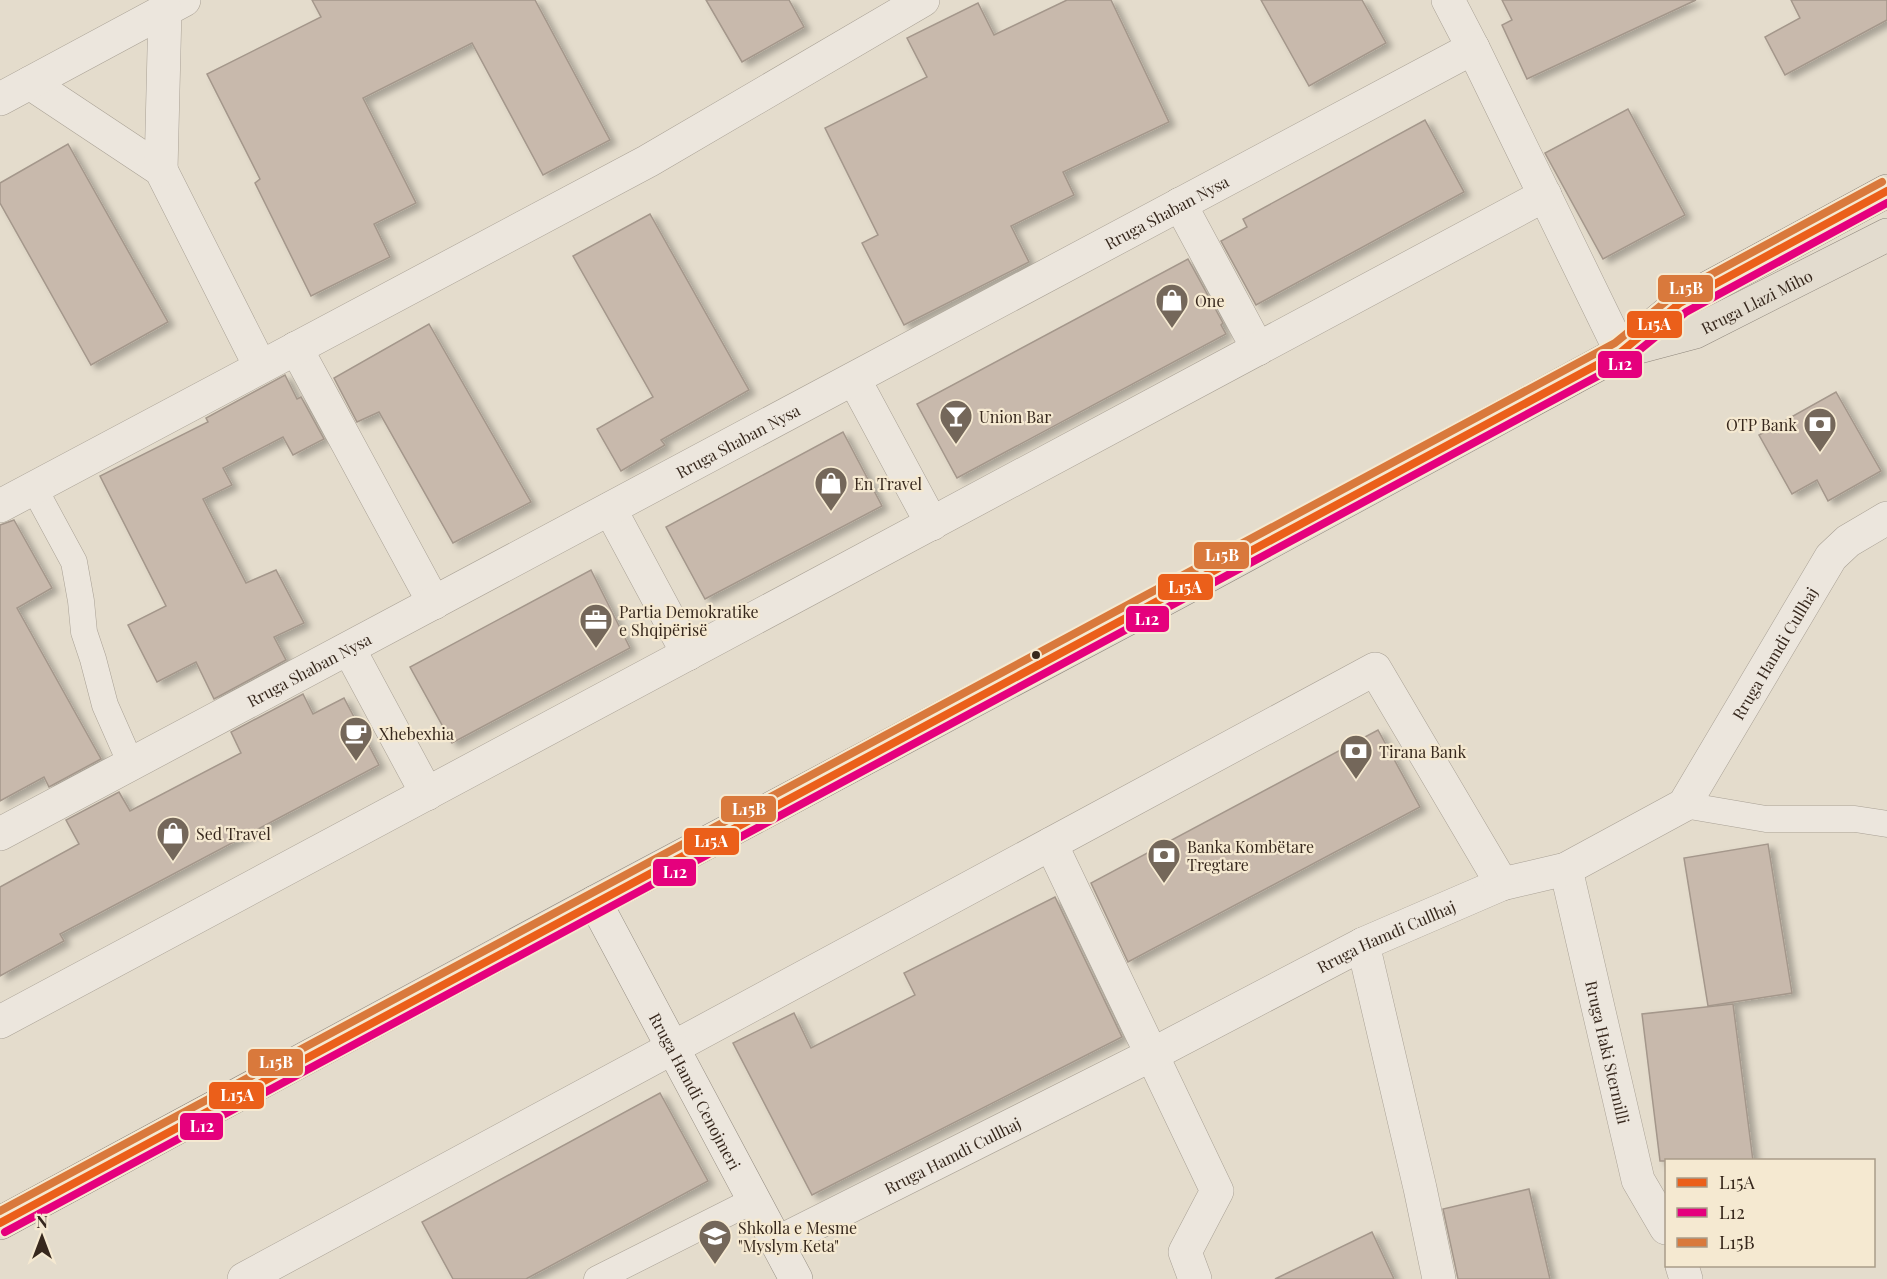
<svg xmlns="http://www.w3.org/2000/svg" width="1887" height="1279" font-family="'Playfair Display',serif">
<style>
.building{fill:#c8b9ac;stroke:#a4978b;stroke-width:1.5;filter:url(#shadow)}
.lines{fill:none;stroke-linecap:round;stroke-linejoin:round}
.lane-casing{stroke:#a9a195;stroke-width:27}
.street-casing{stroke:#a9a195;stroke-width:34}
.secondary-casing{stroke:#989085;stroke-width:34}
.primary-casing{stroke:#8e867c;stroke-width:34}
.lane{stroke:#ece6dd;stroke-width:26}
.street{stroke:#ece6dd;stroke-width:33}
.secondary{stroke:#ece6dd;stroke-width:33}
.primary{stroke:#e3dccf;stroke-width:33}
.bus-1-casing{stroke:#f5e9d1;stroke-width:12}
.bus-2-casing{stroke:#f5e9d1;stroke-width:12}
.bus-3-casing{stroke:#f5e9d1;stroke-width:12}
.bus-1{stroke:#eb5f1a;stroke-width:8}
.bus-2{stroke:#e5007d;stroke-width:8}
.bus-3{stroke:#d9793c;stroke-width:8}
.bus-dot{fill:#37281d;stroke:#f5e9d1;stroke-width:2}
.labels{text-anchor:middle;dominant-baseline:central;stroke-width:4.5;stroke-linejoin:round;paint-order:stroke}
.street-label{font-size:16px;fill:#37281d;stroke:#f5e9d1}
.poi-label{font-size:16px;fill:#37281d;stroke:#f5e9d1;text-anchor:start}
.line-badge{stroke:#f5e9d1;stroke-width:2}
.badge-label{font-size:16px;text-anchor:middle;font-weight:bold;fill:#fff}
</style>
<defs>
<filter id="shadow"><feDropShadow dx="6" dy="4" stdDeviation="3" flood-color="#0004"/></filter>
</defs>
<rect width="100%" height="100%" fill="#e4dccc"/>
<!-- building -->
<g class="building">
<polygon points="312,0 535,0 610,140 543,175 472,43 363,98 416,203 374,224 390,257 311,296 255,183 260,179 207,74 321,17"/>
<polygon points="706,0 789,0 804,27 742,62"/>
<polygon points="1067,0 1111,0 1169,122 1063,172 1074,195 1011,226 1029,262 904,325 862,243 878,235 825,128 927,77 907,38 978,3 994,35"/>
<polygon points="1261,0 1362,0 1386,43 1309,86"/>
<polygon points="1502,0 1696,0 1527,79 1502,25 1512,20"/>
<polygon points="1791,0 1887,0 1887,20 1785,75 1765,37 1800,18"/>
<polygon points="1628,109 1685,215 1603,259 1545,153"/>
<polygon points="1425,120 1464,192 1256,305 1221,241 1247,227 1243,219"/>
<polygon points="68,144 168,322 91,365 0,203 0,183"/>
<polygon points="650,214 749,390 661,440 665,445 621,471 597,429 653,397 573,256"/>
<polygon points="1188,259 1223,323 1221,325 1226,334 957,478 917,404"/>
<polygon points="429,324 531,502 453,543 379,412 357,422 334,378"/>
<polygon points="285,375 297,399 301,397 324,439 293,455 283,437 223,468 232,485 203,499 246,583 276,570 304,623 274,637 286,660 214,699 196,662 157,682 128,625 166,606 100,476 208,422 206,418"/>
<polygon points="1836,392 1881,471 1828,501 1817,480 1792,494 1759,435"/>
<polygon points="843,432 882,506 705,599 666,527"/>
<polygon points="14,520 52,588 17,608 101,759 49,787 44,777 0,801 0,525"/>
<polygon points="591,570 630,648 452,743 410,667"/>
<polygon points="303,694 313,714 344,698 379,765 60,934 64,941 0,976 0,887 79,844 66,820 119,792 130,811 241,753 231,732"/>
<polygon points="1378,730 1420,807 1128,962 1091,883"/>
<polygon points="1768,844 1792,993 1708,1006 1684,858"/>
<polygon points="1055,897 1122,1037 812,1195 733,1043 794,1013 811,1048 915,995 904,973"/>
<polygon points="1733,1004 1753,1161 1660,1161 1642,1014"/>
<polygon points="660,1093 708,1181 526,1279 453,1279 422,1222"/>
<polygon points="1529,1189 1550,1279 1458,1279 1443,1209"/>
<polygon points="1372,1232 1394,1279 1275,1279"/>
</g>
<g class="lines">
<defs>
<g id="lane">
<polyline points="34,488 74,562 81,601 84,632 93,659 105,705 131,764"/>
<polyline points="1684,805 1766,819 1855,819 1887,824"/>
<polyline points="597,1279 754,1200"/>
</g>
<g id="street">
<polyline points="1448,0 1473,48 1621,352"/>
<polyline points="30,83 161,170 260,366"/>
<polyline points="0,99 184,0"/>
<polyline points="161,170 165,10"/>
<polyline points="1180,204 1258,349"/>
<polyline points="296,348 434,603"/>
<polyline points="854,379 932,524"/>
<polyline points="0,506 648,161 923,0"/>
<polyline points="610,509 688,654"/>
<polyline points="349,649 427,794"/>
<path id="s1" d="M 0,834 L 1473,48"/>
<polyline points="1051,844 1217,1191 1185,1252 1195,1279"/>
<path id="s2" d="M 1566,869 L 1638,1180 L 1666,1228"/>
<polyline points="1363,944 1420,1188 1439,1279"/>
<polyline points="0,1022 1545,195"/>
<path id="s3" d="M 777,1243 L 1153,1054 L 1363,944 L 1502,884 L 1566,869 L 1684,805 L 1831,557 L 1848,541 L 1887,518"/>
<polyline points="1682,1266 1686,1279"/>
<polyline points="244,1279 1375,669 1502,884"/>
</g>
<g id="secondary">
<path id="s4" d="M 595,902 L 796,1279"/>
</g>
<g id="primary">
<path id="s5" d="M 1631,349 L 1695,332 L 1887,235"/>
<polyline points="0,1223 595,902 1178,592 1621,352 1680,303 1887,191"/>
</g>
</defs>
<!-- lane casing -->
<use href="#lane" class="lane-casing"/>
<!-- street casing -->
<use href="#street" class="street-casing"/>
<!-- secondary casing -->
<use href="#secondary" class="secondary-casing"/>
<!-- primary casing -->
<use href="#primary" class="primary-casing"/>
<!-- lane -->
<use href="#lane" class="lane"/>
<!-- street -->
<use href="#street" class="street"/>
<!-- secondary -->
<use href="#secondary" class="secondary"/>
<!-- primary -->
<use href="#primary" class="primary"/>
<defs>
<path id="bus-1" d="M 0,1223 C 540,932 1082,644 1621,352 L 1680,303 L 1887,191"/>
<path id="bus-2" d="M 5,1232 C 545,941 1087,653 1626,361 L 1686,312 L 1887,203"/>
<path id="bus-3" d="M 0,1211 C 538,921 1078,634 1615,343 L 1675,294 L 1882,182"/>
</defs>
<!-- bus-1 casing -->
<use href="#bus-1" class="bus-1-casing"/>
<!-- bus-2 casing -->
<use href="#bus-2" class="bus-2-casing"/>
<!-- bus-3 casing -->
<use href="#bus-3" class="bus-3-casing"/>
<!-- bus-1 -->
<use href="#bus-1" class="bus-1"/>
<!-- bus-2 -->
<use href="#bus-2" class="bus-2"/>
<!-- bus-3 -->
<use href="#bus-3" class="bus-3"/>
</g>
<!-- icons -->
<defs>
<symbol id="shop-pin" viewBox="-11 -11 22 30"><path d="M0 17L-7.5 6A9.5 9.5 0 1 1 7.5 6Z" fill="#74675a" stroke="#f5e9d1"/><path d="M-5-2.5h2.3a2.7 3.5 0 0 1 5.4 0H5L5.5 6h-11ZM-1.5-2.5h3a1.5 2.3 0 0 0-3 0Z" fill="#fff"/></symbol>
<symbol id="bar-pin" viewBox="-11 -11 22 30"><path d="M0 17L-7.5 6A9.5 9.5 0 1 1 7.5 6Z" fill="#74675a" stroke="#f5e9d1"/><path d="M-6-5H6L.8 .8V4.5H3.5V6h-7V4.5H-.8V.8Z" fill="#fff"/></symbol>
<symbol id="bank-pin" viewBox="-11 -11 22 30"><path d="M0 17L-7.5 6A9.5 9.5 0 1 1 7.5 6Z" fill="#74675a" stroke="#f5e9d1"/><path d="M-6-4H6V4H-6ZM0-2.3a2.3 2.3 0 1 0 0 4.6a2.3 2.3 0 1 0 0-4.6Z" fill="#fff"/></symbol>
<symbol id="office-pin" viewBox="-11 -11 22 30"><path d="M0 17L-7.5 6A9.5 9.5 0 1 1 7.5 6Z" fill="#74675a" stroke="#f5e9d1"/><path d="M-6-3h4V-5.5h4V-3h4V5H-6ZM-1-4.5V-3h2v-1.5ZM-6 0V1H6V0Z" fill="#fff"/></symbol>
<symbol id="cafe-pin" viewBox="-11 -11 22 30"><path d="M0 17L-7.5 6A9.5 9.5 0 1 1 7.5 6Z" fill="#74675a" stroke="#f5e9d1"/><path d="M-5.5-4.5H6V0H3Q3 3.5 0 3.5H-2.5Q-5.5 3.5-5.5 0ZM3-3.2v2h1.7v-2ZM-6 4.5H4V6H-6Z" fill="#fff"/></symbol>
<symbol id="school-pin" viewBox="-11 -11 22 30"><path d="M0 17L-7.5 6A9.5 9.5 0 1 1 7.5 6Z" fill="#74675a" stroke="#f5e9d1"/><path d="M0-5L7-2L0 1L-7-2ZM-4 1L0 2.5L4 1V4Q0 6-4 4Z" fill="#fff"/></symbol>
</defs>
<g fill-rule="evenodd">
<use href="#shop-pin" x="1153" y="281" width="38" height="52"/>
<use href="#bar-pin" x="937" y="397" width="38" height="52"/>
<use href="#bank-pin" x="1801" y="405" width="38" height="52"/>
<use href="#shop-pin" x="812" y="464" width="38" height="52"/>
<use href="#office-pin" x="577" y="601" width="38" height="52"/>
<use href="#cafe-pin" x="337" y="714" width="38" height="52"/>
<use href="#bank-pin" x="1337" y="732" width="38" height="52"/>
<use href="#shop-pin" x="154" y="814" width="38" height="52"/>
<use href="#bank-pin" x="1145" y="836" width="38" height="52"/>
<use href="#school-pin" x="696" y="1217" width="38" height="52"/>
</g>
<!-- markers -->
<circle class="bus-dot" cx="1036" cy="655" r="5"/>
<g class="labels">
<!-- street labels -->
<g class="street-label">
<text stroke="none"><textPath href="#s1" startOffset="1322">Rruga Shaban Nysa</textPath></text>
<text stroke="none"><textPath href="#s5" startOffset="135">Rruga Llazi Miho</textPath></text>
<text stroke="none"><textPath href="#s1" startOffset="836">Rruga Shaban Nysa</textPath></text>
<text stroke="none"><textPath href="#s3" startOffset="1186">Rruga Hamdi Cullhaj</textPath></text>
<text stroke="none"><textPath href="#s1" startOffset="350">Rruga Shaban Nysa</textPath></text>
<text stroke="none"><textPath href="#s3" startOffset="682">Rruga Hamdi Cullhaj</textPath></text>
<text stroke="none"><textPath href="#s2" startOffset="188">Rruga Haki Stermilli</textPath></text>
<text stroke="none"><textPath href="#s4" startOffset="214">Rruga Hamdi Cenojmeri</textPath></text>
<text stroke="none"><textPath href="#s3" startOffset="196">Rruga Hamdi Cullhaj</textPath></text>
</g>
<!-- poi labels -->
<g class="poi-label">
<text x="1195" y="300">One</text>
<text x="979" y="416">Union Bar</text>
<text x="1797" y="424" text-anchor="end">OTP Bank</text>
<text x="854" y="483">En Travel</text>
<text x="619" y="611">Partia Demokratike<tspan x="619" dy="18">e Shqipërisë</tspan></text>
<text x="379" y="733">Xhebexhia</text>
<text x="1379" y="751">Tirana Bank</text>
<text x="196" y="833">Sed Travel</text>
<text x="1187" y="846">Banka Kombëtare<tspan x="1187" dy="18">Tregtare</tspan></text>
<text x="738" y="1227">Shkolla e Mesme<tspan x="738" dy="18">"Myslym Keta"</tspan></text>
</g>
</g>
<g class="line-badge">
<rect x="1657" y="274" width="57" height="29" rx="6" fill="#d9793c"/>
<rect x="1626" y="310" width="57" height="29" rx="6" fill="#eb5f1a"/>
<rect x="1597" y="350" width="46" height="29" rx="6" fill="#e5007d"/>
<rect x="1193" y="541" width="57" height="29" rx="6" fill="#d9793c"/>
<rect x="1157" y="573" width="57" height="28" rx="6" fill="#eb5f1a"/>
<rect x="1125" y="605" width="45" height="28" rx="6" fill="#e5007d"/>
<rect x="720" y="795" width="57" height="28" rx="6" fill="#d9793c"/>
<rect x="683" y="827" width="57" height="29" rx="6" fill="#eb5f1a"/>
<rect x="652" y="858" width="45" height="29" rx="6" fill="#e5007d"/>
<rect x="247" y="1048" width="57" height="29" rx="6" fill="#d9793c"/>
<rect x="208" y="1081" width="57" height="29" rx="6" fill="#eb5f1a"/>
<rect x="179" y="1112" width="45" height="29" rx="6" fill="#e5007d"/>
</g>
<g class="badge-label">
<text x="1686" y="294">L15B</text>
<text x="1654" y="330">L15A</text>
<text x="1620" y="370">L12</text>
<text x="1222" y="561">L15B</text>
<text x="1185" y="593">L15A</text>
<text x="1147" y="625">L12</text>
<text x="749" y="815">L15B</text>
<text x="711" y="847">L15A</text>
<text x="675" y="878">L12</text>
<text x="276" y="1068">L15B</text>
<text x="237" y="1101">L15A</text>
<text x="202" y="1132">L12</text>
</g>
<!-- legend -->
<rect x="1665" y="1159" width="210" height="108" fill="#f5e9d1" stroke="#a99c89" stroke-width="1.5"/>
<rect x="1677" y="1178" width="30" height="9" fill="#eb5f1a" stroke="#a99c89" stroke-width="1.5"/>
<text x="1719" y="1189" font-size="18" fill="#37281d">L15A</text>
<rect x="1677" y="1208" width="30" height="9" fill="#e5007d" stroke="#a99c89" stroke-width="1.5"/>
<text x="1719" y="1219" font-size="18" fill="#37281d">L12</text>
<rect x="1677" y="1238" width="30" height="9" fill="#d9793c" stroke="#a99c89" stroke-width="1.5"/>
<text x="1719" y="1249" font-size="18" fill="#37281d">L15B</text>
<!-- north arrow -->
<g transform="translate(42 1237)" stroke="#f5e9d1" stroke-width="4.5" paint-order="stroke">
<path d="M0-4.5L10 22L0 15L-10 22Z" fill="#37281d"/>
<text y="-9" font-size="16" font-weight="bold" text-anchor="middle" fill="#37281d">N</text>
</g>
</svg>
